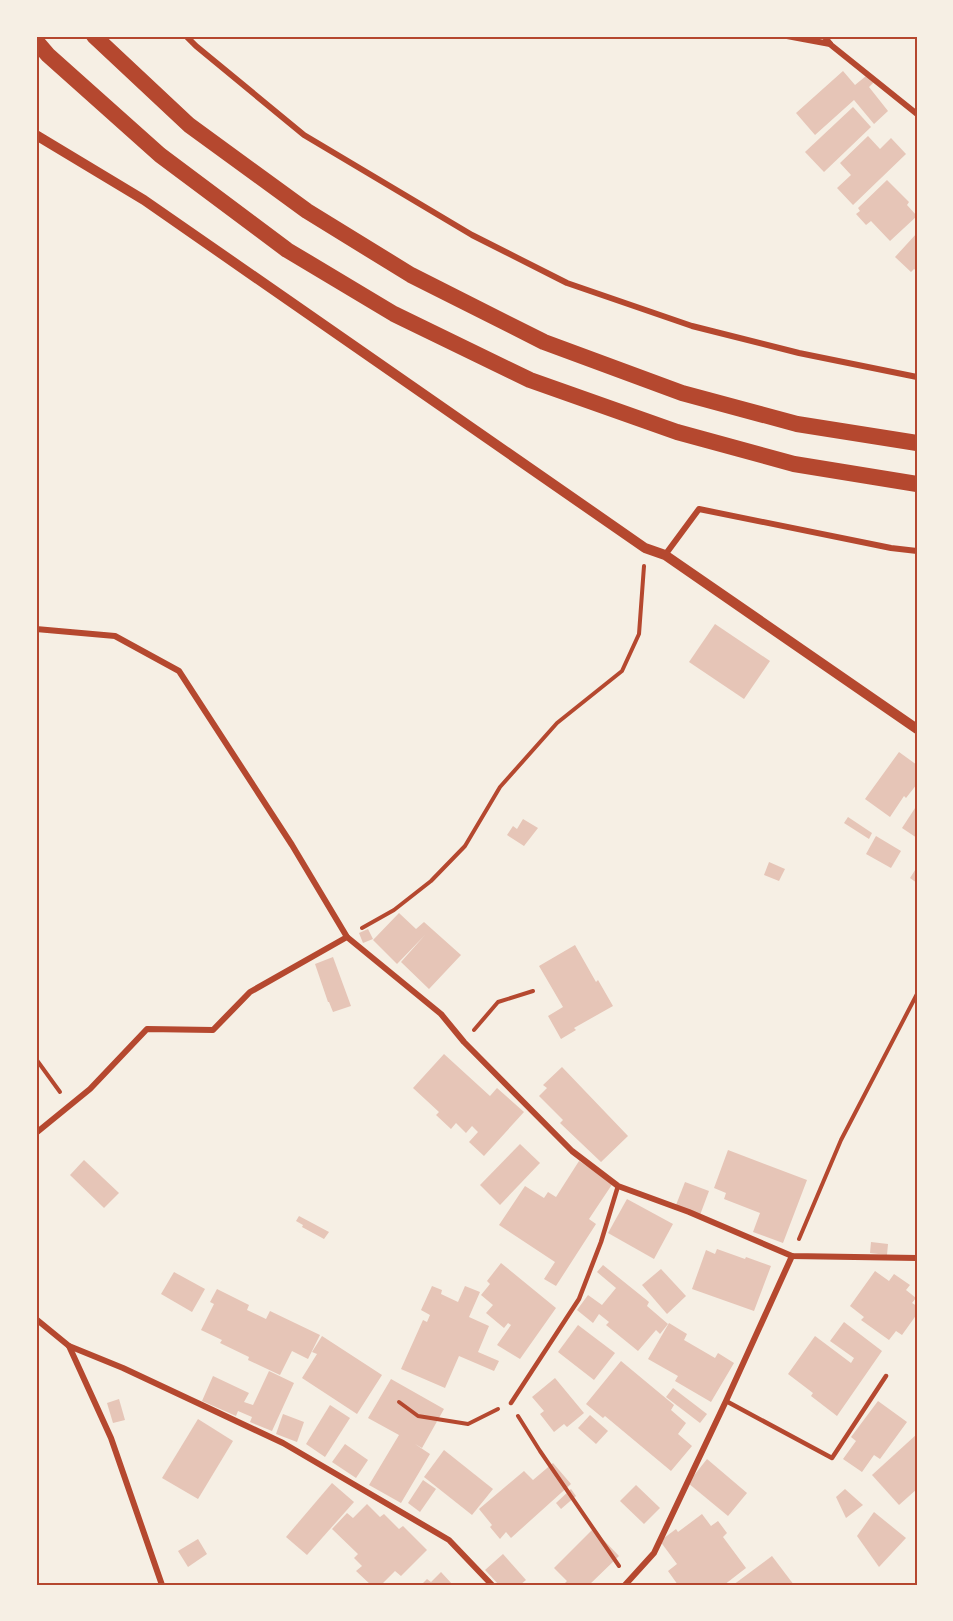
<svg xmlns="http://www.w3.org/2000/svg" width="953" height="1621" font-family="'Asap Condensed',sans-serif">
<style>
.building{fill:#e6c5b7}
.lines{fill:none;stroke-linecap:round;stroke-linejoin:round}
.path{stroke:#b5482f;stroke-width:4}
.service{stroke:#b5482f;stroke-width:4.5}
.minor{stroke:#b5482f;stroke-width:6}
.tertiary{stroke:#b5482f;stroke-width:10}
.trunk{stroke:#b5482f;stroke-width:16}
.neatline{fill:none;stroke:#b5482f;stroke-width:2}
</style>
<rect width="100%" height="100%" fill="#f6efe4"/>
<!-- building -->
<g class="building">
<polygon points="843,71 855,85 866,76 874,82 869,87 888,111 874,124 854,100 815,135 796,113"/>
<polygon points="853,107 871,127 824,172 805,152"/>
<polygon points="868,136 880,149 891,138 906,154 853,205 837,188 851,175 840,163"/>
<polygon points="887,180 909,202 907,205 917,216 890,241 871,221 866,225 856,214 860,211 858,208"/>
<polygon points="917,233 917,271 914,269 911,272 895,257"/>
<polygon points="715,624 770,661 744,699 689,662"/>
<polygon points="899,752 917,765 917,784 906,798 904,796 890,817 865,799"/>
<polygon points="917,805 917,838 902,828"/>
<polygon points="848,817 872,833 869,839 844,823"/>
<polygon points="523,819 538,828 524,846 507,835 513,826 517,829"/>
<polygon points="876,836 901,851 891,868 866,854"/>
<polygon points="769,862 785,869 779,881 764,875"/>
<polygon points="917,867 917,883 910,878"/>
<polygon points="399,913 416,929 424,922 461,955 429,989 401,962 425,935 397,964 373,940"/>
<polygon points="368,929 373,939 363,943 359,933"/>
<polygon points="575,945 596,982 598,980 613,1006 574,1028 576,1030 561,1039 548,1016 563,1007 539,966"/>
<polygon points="333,957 351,1006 333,1012 329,1002 328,1002 315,964"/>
<polygon points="444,1054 490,1096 497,1088 524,1112 484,1156 469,1142 478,1132 472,1126 466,1133 456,1123 451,1129 436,1115 439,1112 413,1088"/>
<polygon points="562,1067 628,1136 601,1162 560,1123 563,1120 539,1096 547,1088 543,1085"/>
<polygon points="520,1144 540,1163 500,1205 480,1185"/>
<polygon points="728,1150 807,1180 783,1243 753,1232 760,1213 724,1199 726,1193 714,1188"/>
<polygon points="84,1160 119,1193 104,1208 70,1175"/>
<polygon points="579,1161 613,1183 589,1219 596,1224 556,1286 544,1279 555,1262 499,1225 525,1186 544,1198 548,1192 556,1197"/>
<polygon points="685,1182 709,1191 700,1215 676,1205"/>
<polygon points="627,1199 673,1224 654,1259 608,1233"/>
<polygon points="299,1216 329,1232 324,1239 302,1227 303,1225 296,1221"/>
<polygon points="871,1242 888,1244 887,1255 870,1253"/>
<polygon points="717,1249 745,1259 746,1257 771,1266 754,1311 692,1289 706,1250 715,1254"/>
<polygon points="501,1263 556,1308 520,1359 497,1345 511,1325 508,1323 504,1328 486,1313 493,1305 481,1295 490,1284 487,1281"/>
<polygon points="603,1265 649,1302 647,1306 668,1324 660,1334 656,1330 638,1351 606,1325 609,1322 599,1314 593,1323 577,1310 588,1295 602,1305 616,1288 597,1272"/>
<polygon points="661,1269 686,1296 667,1314 642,1285"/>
<polygon points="875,1271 889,1281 894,1274 910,1285 906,1290 916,1298 912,1303 917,1306 917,1314 902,1335 896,1331 889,1340 861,1320 864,1317 850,1306"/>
<polygon points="174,1272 205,1289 192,1312 161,1294"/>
<polygon points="432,1286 442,1290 441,1294 458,1302 465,1286 480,1292 469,1317 489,1326 478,1352 499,1361 494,1371 459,1356 445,1388 401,1369 423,1320 427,1322 430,1315 421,1310"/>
<polygon points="217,1289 249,1305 247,1310 266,1319 270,1311 320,1335 308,1359 292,1351 280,1375 248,1360 249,1357 220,1343 222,1340 201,1330 214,1304 210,1302"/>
<polygon points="844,1322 882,1351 837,1416 811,1396 813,1393 788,1374 815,1336 851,1363 854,1358 830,1341"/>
<polygon points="669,1323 687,1334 684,1340 715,1358 718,1353 734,1363 711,1402 675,1381 678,1376 648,1359"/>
<polygon points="578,1325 615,1353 594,1380 558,1352"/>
<polygon points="322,1336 382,1375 357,1414 302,1378 317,1354 312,1352"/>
<polygon points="621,1361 674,1405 671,1410 686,1423 678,1434 692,1446 671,1471 605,1416 603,1418 586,1404"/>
<polygon points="269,1371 294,1383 272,1431 250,1422 252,1417 238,1411 236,1416 202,1401 213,1376 249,1393 244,1402 253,1405"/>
<polygon points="555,1378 584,1413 567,1427 564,1424 554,1432 540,1414 544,1411 532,1397"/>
<polygon points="391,1379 444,1409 422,1448 415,1444 430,1454 401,1503 369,1485 399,1435 368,1418"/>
<polygon points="673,1388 707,1414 700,1423 666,1397"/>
<polygon points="119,1399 125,1420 113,1423 107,1403"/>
<polygon points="878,1401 907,1422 880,1459 874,1455 862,1472 843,1459 856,1441 851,1437"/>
<polygon points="330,1405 350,1418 325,1457 306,1444"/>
<polygon points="283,1414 304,1422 297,1442 276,1434"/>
<polygon points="590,1415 608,1431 596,1444 578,1428"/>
<polygon points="198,1419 233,1441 198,1499 162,1478"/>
<polygon points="917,1434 917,1489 899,1505 872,1475"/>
<polygon points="345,1444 368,1460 356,1478 332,1462"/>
<polygon points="444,1450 493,1489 472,1515 424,1477"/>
<polygon points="707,1459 747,1493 728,1516 688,1483"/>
<polygon points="553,1463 571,1484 511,1538 506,1532 500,1539 490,1527 492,1525 479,1509 524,1471 533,1480"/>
<polygon points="423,1480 436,1489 420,1512 408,1503"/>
<polygon points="332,1483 354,1502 307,1555 286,1537"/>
<polygon points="636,1485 660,1508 644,1524 620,1501"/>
<polygon points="571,1489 576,1496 561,1509 556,1503"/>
<polygon points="845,1489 863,1505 846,1518 836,1497"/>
<polygon points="367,1504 380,1517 384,1514 399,1529 403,1526 427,1550 401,1576 395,1571 381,1585 371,1585 356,1571 362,1566 354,1558 358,1554 332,1529 347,1513 353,1518"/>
<polygon points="874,1512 906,1538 879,1567 857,1536"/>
<polygon points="702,1514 711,1526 718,1521 727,1533 723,1537 746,1568 724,1585 678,1585 668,1571 677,1564 660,1541 676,1529 678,1532"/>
<polygon points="593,1529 619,1556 589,1585 566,1585 564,1584 567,1581 554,1568"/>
<polygon points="198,1539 207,1554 188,1567 178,1551"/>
<polygon points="503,1554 526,1580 520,1585 499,1585 485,1570"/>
<polygon points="772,1556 794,1585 733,1585"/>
<polygon points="441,1572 453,1585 421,1585 427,1579 431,1582"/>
</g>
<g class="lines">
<!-- path -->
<g class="path">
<polyline points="362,928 394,910 431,881 465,846 500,787 557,723 622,671 639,634 644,566"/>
<polyline points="474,1030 498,1002 533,991"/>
<polyline points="36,1059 60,1092"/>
<polyline points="799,1239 841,1140 917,994"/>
<polyline points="399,1402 418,1416 468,1424 498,1409"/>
<polyline points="518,1416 540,1451 619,1566"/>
</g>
<!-- service -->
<g class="service">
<polyline points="726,1401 832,1458 886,1376"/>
<polyline points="511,1403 579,1299 601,1242 618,1186"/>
</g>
<!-- minor -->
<g class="minor">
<polyline points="186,36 196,46 304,135 472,235 567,283 692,326 799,353 917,377"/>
<polyline points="787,36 830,44"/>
<polyline points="824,36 831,45 917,114"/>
<polyline points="665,555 699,509 891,548 917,551"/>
<polyline points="36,629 115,636 179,671 292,845 347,937 441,1014 464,1042 572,1151 618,1186 689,1212 792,1256 917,1258"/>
<polyline points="36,1133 90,1089 147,1029 213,1030 250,992 347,937"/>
<polyline points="36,1319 69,1346 111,1438 162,1585"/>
<polyline points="69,1346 123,1368 283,1443 449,1540 492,1585"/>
<polyline points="625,1585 654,1553 726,1401 792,1256"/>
</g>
<!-- tertiary -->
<polyline class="tertiary" points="36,135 144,200 645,548 665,555 917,729"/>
<!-- trunk -->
<g class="trunk">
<polyline points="94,36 189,125 307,211 411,275 544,342 682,393 797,424 917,443"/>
<polyline points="36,41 48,55 160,155 287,250 394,314 530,380 677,432 794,464 917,484"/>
</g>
</g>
<!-- border -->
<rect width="953" height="1621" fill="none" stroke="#f6efe4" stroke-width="75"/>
<rect x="38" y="38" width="878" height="1546" class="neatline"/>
</svg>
